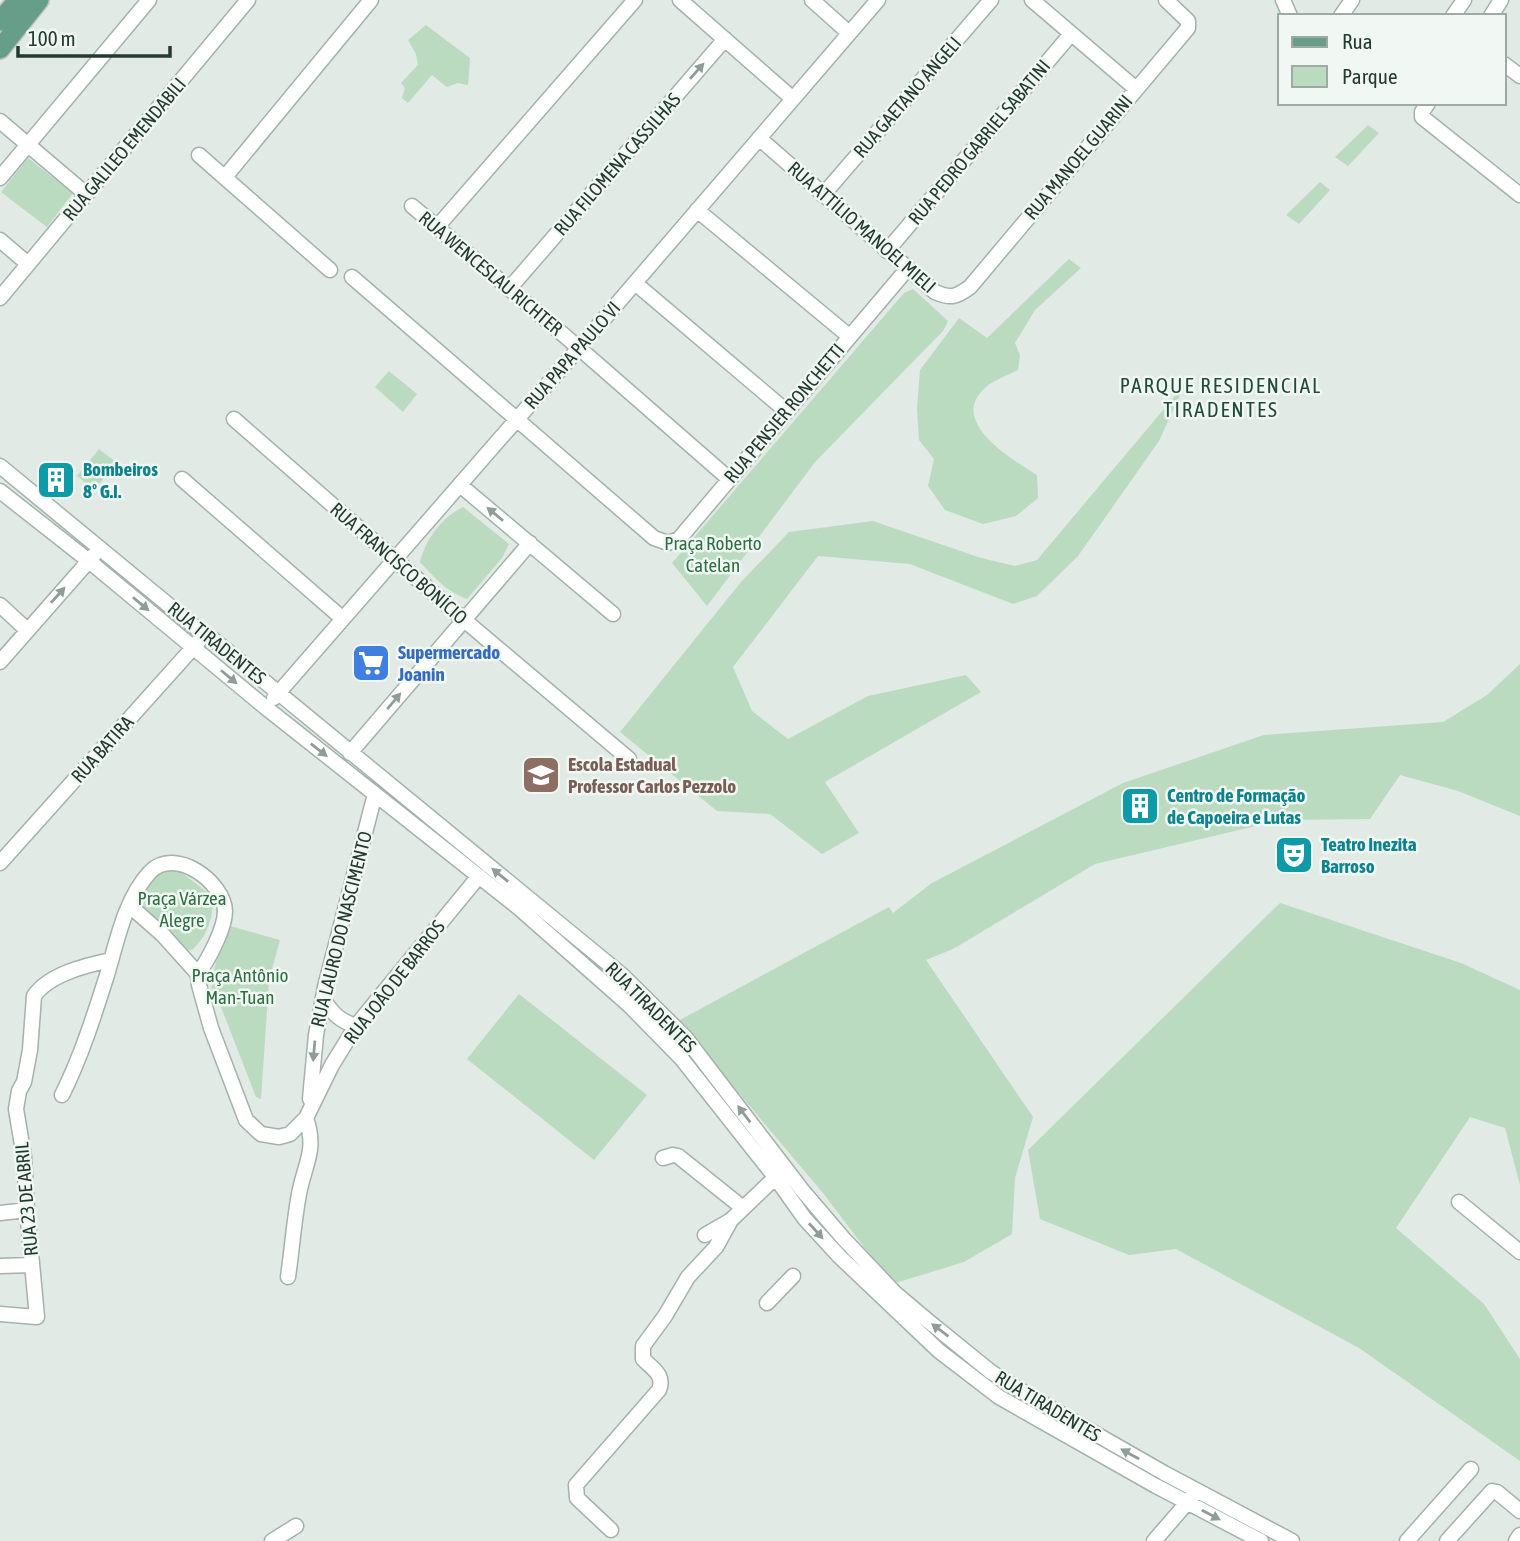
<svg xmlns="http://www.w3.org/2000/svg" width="1520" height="1541" viewBox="0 0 1520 1541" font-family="'Asap Condensed',sans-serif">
<rect width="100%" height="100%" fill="#e1eae5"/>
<path fill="#badbc0" d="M 426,25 L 470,58 L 468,85 L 458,83 L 447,87 L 432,75 L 408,103 L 402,98 L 405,88 L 401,83 L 418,65 L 416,54 L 408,40 Z
M 1368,125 L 1379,133 L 1348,166 L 1335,157 Z
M 28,158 L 73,193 L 47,227 L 1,192 Z
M 1320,182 L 1330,190 L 1299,224 L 1286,215 Z
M 1069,259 L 1081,268 L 1035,310 L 1015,343 L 1020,355 L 1018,370 C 1006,376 990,381 981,392 C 952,425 1015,461 1037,475 L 1038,498 L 1016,516 L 983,524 L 945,510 L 928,486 L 934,459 L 919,440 L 917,409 L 920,370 L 959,318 L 987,338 Z
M 913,289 L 948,321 L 943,331 L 815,462 L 707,606 L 672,563 L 904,293 Z
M 389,371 L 417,394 L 403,412 L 375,387 Z
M 1185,384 L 1159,441 L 1078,556 L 1037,596 L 1013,604 L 910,564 L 818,556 L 733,667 L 752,711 L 788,739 L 868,696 L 966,675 L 981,692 L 825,782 L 859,833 L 822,854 L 770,814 L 717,811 L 620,732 L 741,582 L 789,532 L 873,521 L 981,558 L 1015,566 L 1037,560 Z
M 99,449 L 117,463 L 94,490 L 77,476 Z
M 463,507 L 509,544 L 502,558 L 467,599 C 447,592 435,578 420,562 C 426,539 441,518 463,507 Z
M 1520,664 L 1520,816 L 1458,791 L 1400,775 L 1370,819 L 1282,820 L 1095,864 L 953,949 L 926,960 L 1033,1117 L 1015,1178 L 1012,1234 L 964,1262 L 892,1284 L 823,1193 L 678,1021 L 889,907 L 893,913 L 932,883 L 1123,783 L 1264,735 L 1443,722 L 1487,695 Z
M 164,869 L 177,869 L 212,896 C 215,915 207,937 192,950 L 182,949 L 136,903 L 153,873 Z
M 1280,903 L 1461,963 L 1520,990 L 1520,1185 L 1505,1128 L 1470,1117 L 1396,1228 L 1484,1304 L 1520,1359 L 1520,1461 L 1359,1348 L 1176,1249 L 1129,1255 L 1040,1219 L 1028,1150 Z
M 230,926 L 280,940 L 269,980 L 261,1099 L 256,1097 L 221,1007 L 211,1003 C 211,976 217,951 230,926 Z
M 519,994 L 647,1095 L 594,1160 L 467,1059 Z"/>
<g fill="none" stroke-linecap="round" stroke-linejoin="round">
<defs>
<path id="minor" d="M 680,0 L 793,99
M 812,0 L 849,33
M 1032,0 L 1135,88
M 1283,0 L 1290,16
M 1341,16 L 1352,0
M 1453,16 L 1464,0
M 1491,16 L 1501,0
M 1504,64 L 1520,76
M 1428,103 L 1422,112 L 1422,117 L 1520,195
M 0,121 L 86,194
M 759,138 L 935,292 C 951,299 956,297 970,287 L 1188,28 L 1188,21 L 1166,0
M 199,155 L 330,270
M 225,177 L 371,0
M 0,178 L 149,0
M 823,195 L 991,0
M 412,206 L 579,348 L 728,478
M 697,210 L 849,336
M 437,227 L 635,0
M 0,240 L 28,264
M 887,251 L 1071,34
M 352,277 L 654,538 L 668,543 L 679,539 L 908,268
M 635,283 L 785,410
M 509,289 L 725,39
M 0,298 L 248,0
M 234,419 L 463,619 L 629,759
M 0,466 L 205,635 L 214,640 L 622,975 L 685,1037 L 802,1190 L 843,1238 L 895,1293 L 927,1320 L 991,1372 L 1033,1398 L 1164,1473 L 1292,1541
M 182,479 L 343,619
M 460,485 L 613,614
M 0,491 L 89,561 L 265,707 L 519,908 L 629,1005 L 681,1058 L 775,1177 L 805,1219 L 839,1256 L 939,1351 L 999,1397 L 1156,1486 L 1261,1541
M 0,605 L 27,630
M 0,662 L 94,555
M 274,698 L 579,348 L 878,0
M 350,753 L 530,543
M 0,863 L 199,641
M 130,906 L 163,935 L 198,974 L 199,985 L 211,1028 L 246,1120 L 261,1134 L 279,1137 L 290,1134 L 306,1118 L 332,1065 L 356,1026 L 479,876
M 324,1000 C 333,1014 340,1021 356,1026
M 62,1095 C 81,1057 94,1016 107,975 C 117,941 125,899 150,872 C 175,846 224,882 225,911 C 225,929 208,960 198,974
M 310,1099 L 316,1035 L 325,987 L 375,794
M 663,1158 L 673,1155 L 678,1156 L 743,1208
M 1459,1202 L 1520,1252
M 0,1213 L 27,1210
M 705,1235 L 731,1220 L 782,1171
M 0,1266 L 32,1265
M 288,1277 C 292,1249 294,1221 299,1194 C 305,1162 317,1151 306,1118
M 767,1303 L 793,1276
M 0,1314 L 37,1317 L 27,1210 L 24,1157 L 16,1109 L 19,1091 L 24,1082 L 30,1050 L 34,996 C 49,974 87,965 111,960
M 611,1530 L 577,1498 L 576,1485 L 659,1390 C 665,1375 653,1369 643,1359 L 643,1346 L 665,1316 L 688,1277 L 716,1247 L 731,1220
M 272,1541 L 296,1526
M 1154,1541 L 1192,1497
M 1407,1541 L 1471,1469
M 1447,1541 L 1492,1491 L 1497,1492 L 1520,1511
M 1516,1541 L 1520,1535"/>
<path id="major" d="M 0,21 L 18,0
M 0,49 L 39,0"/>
</defs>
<use href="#minor" stroke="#a4b2ab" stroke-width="17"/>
<use href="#major" stroke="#bdc4c1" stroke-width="22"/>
<use href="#minor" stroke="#fff" stroke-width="14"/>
<use href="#major" stroke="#679e8a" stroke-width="19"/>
</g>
<defs><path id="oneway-solid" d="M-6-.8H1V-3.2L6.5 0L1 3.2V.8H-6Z" transform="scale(1.75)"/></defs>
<g fill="#909c98">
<use href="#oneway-solid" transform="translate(697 71) rotate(-49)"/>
<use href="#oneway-solid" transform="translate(495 514) rotate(-140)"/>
<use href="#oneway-solid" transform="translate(58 595) rotate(-48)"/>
<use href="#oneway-solid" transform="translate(141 604) rotate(40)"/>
<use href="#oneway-solid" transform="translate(229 677) rotate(40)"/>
<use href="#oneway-solid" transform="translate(394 701) rotate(-50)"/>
<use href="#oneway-solid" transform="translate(319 750) rotate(38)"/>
<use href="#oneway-solid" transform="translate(500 875) rotate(-141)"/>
<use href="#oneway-solid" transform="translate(314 1051) rotate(95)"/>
<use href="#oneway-solid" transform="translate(744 1114) rotate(-127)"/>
<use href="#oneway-solid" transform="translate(816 1231) rotate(48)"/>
<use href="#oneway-solid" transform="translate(940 1330) rotate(-143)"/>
<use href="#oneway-solid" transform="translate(1130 1454) rotate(-151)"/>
<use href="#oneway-solid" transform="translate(1211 1515) rotate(28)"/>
</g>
<defs>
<symbol id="building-square" viewBox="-11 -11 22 22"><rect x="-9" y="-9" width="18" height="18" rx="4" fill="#0f9aa8" stroke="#f1f7f3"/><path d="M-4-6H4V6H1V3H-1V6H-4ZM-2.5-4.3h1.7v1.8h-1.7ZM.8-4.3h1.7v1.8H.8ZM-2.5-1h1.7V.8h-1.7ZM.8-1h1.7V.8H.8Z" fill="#fff"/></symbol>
<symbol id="supermarket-square" viewBox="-11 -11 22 22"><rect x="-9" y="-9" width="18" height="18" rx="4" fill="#3f7fe0" stroke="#f1f7f3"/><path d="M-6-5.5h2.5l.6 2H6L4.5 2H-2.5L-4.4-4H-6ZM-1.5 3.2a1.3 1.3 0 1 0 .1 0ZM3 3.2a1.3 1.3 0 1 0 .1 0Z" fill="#fff"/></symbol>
<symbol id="school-square" viewBox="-11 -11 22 22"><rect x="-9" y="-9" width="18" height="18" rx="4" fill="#8d6e63" stroke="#f1f7f3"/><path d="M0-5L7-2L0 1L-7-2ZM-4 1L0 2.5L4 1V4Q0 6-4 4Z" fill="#fff"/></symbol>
<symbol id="theatre-square" viewBox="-11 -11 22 22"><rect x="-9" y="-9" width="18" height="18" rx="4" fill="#0f9aa8" stroke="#f1f7f3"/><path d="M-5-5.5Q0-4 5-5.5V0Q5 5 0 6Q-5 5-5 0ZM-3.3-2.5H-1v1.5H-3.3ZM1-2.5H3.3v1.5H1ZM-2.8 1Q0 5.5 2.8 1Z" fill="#fff"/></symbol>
</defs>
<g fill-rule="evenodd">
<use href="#building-square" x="34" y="458" width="44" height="44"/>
<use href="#supermarket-square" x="349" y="641" width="44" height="44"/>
<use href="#school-square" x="519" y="753" width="44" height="44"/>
<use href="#building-square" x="1118" y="784" width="44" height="44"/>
<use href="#theatre-square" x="1272" y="833" width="44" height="44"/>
</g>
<g text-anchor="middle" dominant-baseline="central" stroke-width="5" stroke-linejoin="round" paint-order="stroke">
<g font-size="19" fill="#223a31" stroke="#f1f7f3">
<text transform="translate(907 97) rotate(-49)">RUA GAETANO ANGELI</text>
<text transform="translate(979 142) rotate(-50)">RUA PEDRO GABRIEL SABATINI</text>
<text transform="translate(124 149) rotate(-50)">RUA GALILEO EMENDABILI</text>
<text transform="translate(1078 157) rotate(-50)">RUA MANOEL GUARINI</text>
<text transform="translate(617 164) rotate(-49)">RUA FILOMENA CASSILHAS</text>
<text transform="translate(862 227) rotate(41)">RUA ATTÍLIO MANOEL MIELI</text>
<text transform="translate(491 273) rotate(40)">RUA WENCESLAU RICHTER</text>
<text transform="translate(572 355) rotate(-49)">RUA PAPA PAULO VI</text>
<text transform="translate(784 413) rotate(-50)">RUA PENSIER RONCHETTI</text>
<text transform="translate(399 563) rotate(41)">RUA FRANCISCO BONÍCIO</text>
<text transform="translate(217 643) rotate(39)">RUA TIRADENTES</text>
<text transform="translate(102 749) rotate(-48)">RUA BATIRA</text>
<text transform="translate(341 929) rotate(-76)">RUA LAURO DO NASCIMENTO</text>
<text transform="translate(394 982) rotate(-52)">RUA JOÂO DE BARROS</text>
<text transform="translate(651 1007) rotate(45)">RUA TIRADENTES</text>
<text transform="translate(26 1199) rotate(-95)">RUA 23 DE ABRIL</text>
<text transform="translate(1048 1406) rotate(31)">RUA TIRADENTES</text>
</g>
<g font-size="19" font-weight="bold" fill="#0d838f" stroke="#f1f7f3" text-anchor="start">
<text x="83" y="469">Bombeiros<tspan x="83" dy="22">8º G.I.</tspan></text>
<text x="1167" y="795">Centro de Formação<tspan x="1167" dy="22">de Capoeira e Lutas</tspan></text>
<text x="1321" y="844">Teatro Inezita<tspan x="1321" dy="22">Barroso</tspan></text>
</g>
<g font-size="19" fill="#2e6f41" stroke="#f1f7f3">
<text x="713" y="543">Praça Roberto<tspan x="713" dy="22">Catelan</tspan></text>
<text x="182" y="898">Praça Várzea<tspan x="182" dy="22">Alegre</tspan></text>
<text x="240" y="975">Praça Antônio<tspan x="240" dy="22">Man-Tuan</tspan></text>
</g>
<g font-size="19" font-weight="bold" fill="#366cbe" stroke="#f1f7f3" text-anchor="start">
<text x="398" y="652">Supermercado<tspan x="398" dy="22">Joanin</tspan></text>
</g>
<g font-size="19" font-weight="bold" fill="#785e54" stroke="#f1f7f3" text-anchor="start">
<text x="568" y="764">Escola Estadual<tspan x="568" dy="22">Professor Carlos Pezzolo</tspan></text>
</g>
<g font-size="21" letter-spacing="2" fill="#1f4b3c" stroke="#f1f7f3">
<text x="1221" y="385">PARQUE RESIDENCIAL<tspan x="1221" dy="24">TIRADENTES</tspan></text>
</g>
</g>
<rect x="1278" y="14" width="228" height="91" fill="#f1f7f3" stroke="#9eaba5" stroke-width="2"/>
<rect x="1292" y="37" width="35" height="10" fill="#679e8a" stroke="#9eaba5" stroke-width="2"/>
<text x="1342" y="49" font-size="21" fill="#223a31">Rua</text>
<rect x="1292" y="66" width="35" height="21" fill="#badbc0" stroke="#9eaba5" stroke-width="2"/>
<text x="1342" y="84" font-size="21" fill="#223a31">Parque</text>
<path d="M18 46v10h152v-10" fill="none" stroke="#223a31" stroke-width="3.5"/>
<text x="28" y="46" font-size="21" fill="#223a31" stroke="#f1f7f3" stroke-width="5" paint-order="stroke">100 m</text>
</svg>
